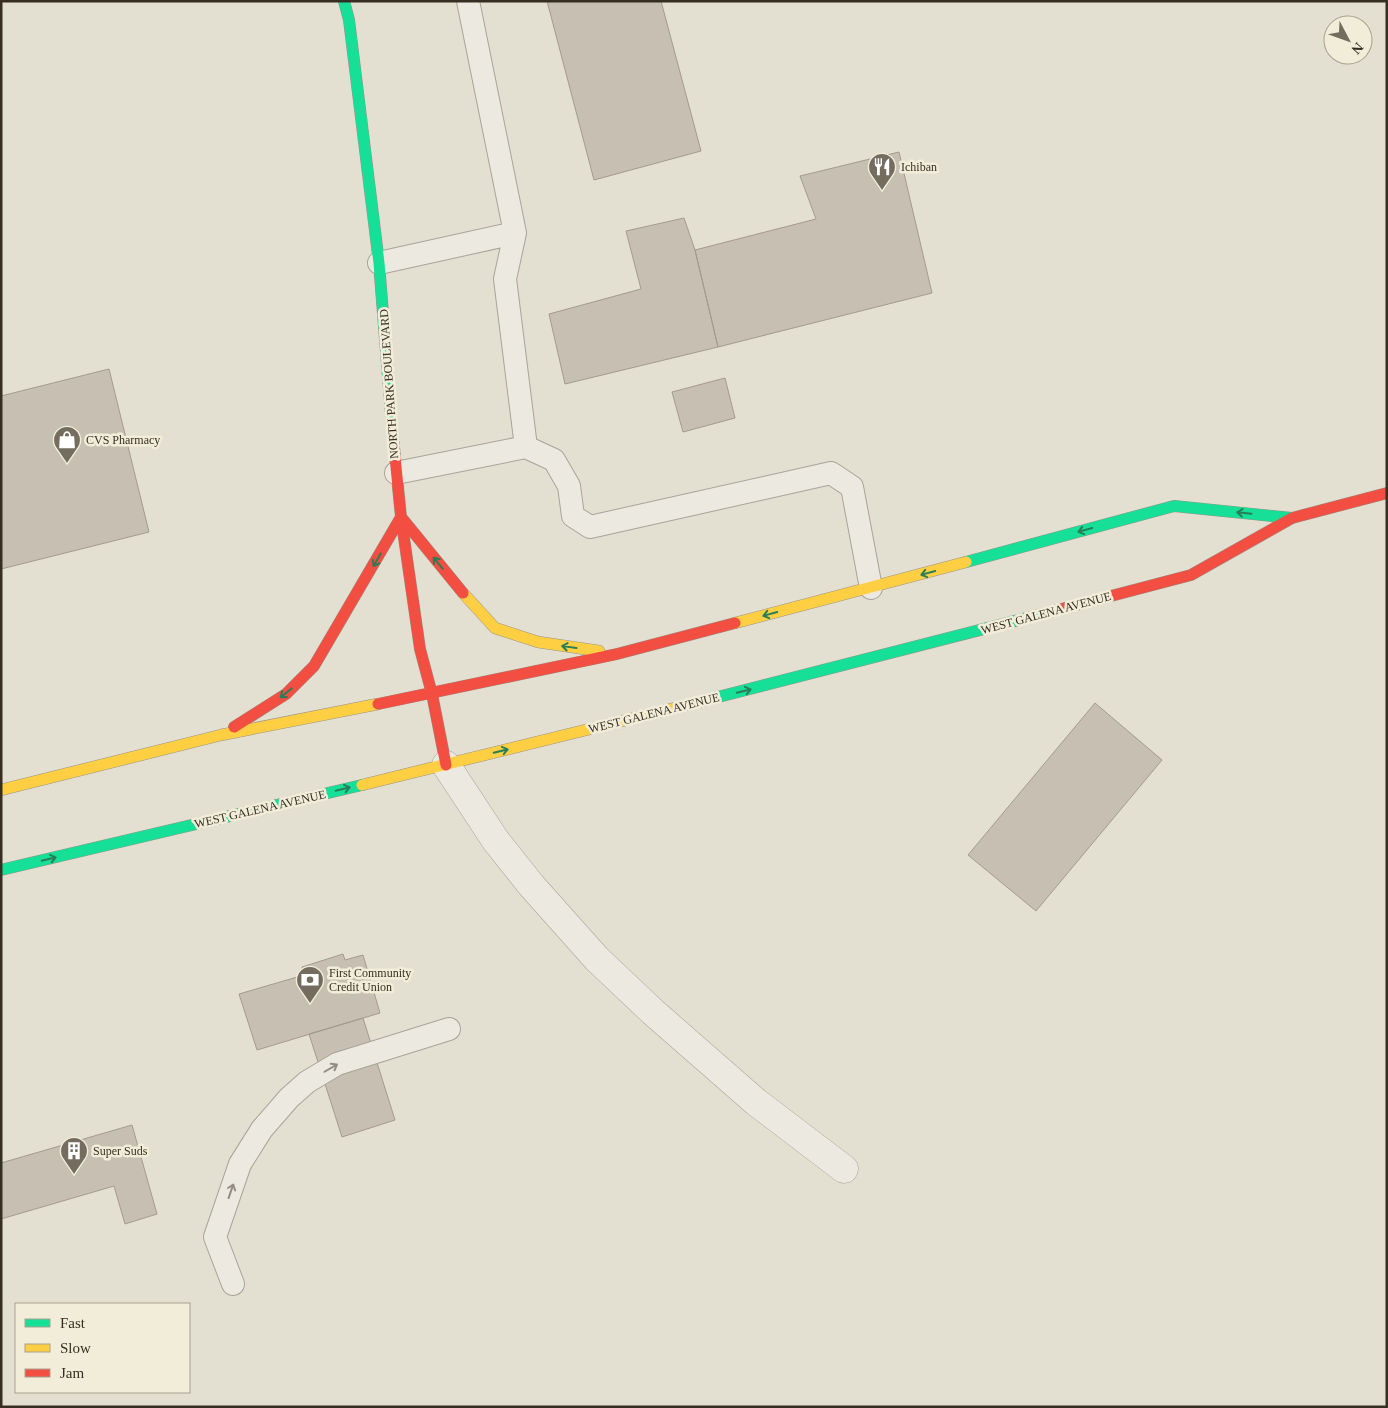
<svg xmlns="http://www.w3.org/2000/svg" width="1388" height="1408" viewBox="0 0 1388 1408" font-family="'Times New Roman',serif">
<rect width="100%" height="100%" fill="#e3dfd1"/>
<path fill="#c6bfb2" stroke="#a39b90" d="M 547,1 L 661,1 L 701,151 L 594,180 Z
M 899,152 L 932,293 L 718,347 L 695,250 L 816,219 L 800,176 Z
M 684,218 L 695,250 L 718,347 L 565,384 L 549,314 L 641,289 L 626,231 Z
M 109,369 L 149,532 L 1,569 L 1,396 Z
M 725,378 L 735,418 L 683,432 L 672,392 Z
M 1095,703 L 1162,760 L 1036,911 L 968,855 Z
M 343,954 L 345,960 L 363,955 L 380,1013 L 257,1050 L 239,994 L 304,975 L 302,967 Z
M 363,1018 L 395,1120 L 342,1137 L 309,1034 Z
M 132,1125 L 157,1214 L 125,1224 L 114,1186 L 1,1219 L 1,1163 Z"/>
<g fill="none" stroke-linecap="round" stroke-linejoin="round">
<defs>
<path id="lane" d="M 468,1 L 515,233
M 379,263 L 515,233 L 505,279 L 526,447
M 396,473 L 526,447 L 554,460 L 569,486 L 573,516 L 590,527 L 831,473 L 852,487 L 871,588
M 233,1284 L 215,1237 L 240,1164 L 262,1129 L 289,1098 L 307,1082 L 337,1064 L 449,1029"/>
<path id="street" d="M 446,765 L 496,841 L 531,885 L 597,959 L 653,1012 L 756,1102 L 844,1169"/>
<path id="fast" d="M 344,1 L 349,20 L 379,263 L 392,427
M 966,562 L 1174,506 L 1292,518
M 679,707 L 1050,612
M 1,870 L 362,785"/>
<path id="slow" d="M 463,593 L 495,628 L 538,642 L 599,651
M 735,623 L 966,562
M 362,785 L 679,707
M 1,790 L 221,735 L 378,704"/>
<path id="jam" d="M 392,427 L 401,517 L 420,649 L 432,694 L 446,765
M 1050,612 L 1191,575 L 1292,518 L 1387,493
M 378,704 L 617,654 L 735,623
M 234,727 L 286,694 L 314,666 L 401,517 L 463,593"/>
</defs>
<use href="#lane" stroke="#a9a499" stroke-width="24"/>
<use href="#street" stroke="#a9a499" stroke-width="29"/>
<use href="#fast" stroke="#98948a" stroke-width="12"/>
<use href="#slow" stroke="#98948a" stroke-width="12"/>
<use href="#jam" stroke="#98948a" stroke-width="12"/>
<use href="#lane" stroke="#ece9e1" stroke-width="22"/>
<use href="#street" stroke="#ece9e1" stroke-width="28"/>
<use href="#fast" stroke="#16e098" stroke-width="11"/>
<use href="#slow" stroke="#ffcf43" stroke-width="11"/>
<use href="#jam" stroke="#f24e42" stroke-width="11"/>
</g>
<defs><path id="oneway-shaft" d="M-6 0H5M1.5-3L5.5 0L1.5 3" fill="none" stroke-width="1.6" stroke-linecap="round" stroke-linejoin="round" transform="scale(1.25)"/></defs>
<g stroke="#287e57">
<use href="#oneway-shaft" transform="translate(1244 513) rotate(-174)"/>
<use href="#oneway-shaft" transform="translate(1085 530) rotate(165)"/>
<use href="#oneway-shaft" transform="translate(377 560) rotate(119)"/>
<use href="#oneway-shaft" transform="translate(438 563) rotate(-129)"/>
<use href="#oneway-shaft" transform="translate(928 573) rotate(165)"/>
<use href="#oneway-shaft" transform="translate(770 614) rotate(165)"/>
<use href="#oneway-shaft" transform="translate(569 647) rotate(-172)"/>
<use href="#oneway-shaft" transform="translate(744 691) rotate(-14)"/>
<use href="#oneway-shaft" transform="translate(286 693) rotate(141)"/>
<use href="#oneway-shaft" transform="translate(501 751) rotate(-14)"/>
<use href="#oneway-shaft" transform="translate(343 789) rotate(-13)"/>
<use href="#oneway-shaft" transform="translate(49 859) rotate(-13)"/>
</g>
<g stroke="#928c82">
<use href="#oneway-shaft" transform="translate(331 1068) rotate(-30)"/>
<use href="#oneway-shaft" transform="translate(231 1191) rotate(-71)"/>
</g>
<defs>
<symbol id="restaurant-pin" viewBox="-11 -11 22 30"><path d="M0 17L-7.5 6A9.5 9.5 0 1 1 7.5 6Z" fill="#736c5f" stroke="#f2edd9"/><path d="M-5-6h1v4h1v-4h1v4h1v-4h1v5L-1.5 .5V6h-2V.5L-5-1ZM5-6V6H3V1.5H1.5Q1.5-4 5-6Z" fill="#fff"/></symbol>
<symbol id="shop-pin" viewBox="-11 -11 22 30"><path d="M0 17L-7.5 6A9.5 9.5 0 1 1 7.5 6Z" fill="#736c5f" stroke="#f2edd9"/><path d="M-5-2.5h2.3a2.7 3.5 0 0 1 5.4 0H5L5.5 6h-11ZM-1.5-2.5h3a1.5 2.3 0 0 0-3 0Z" fill="#fff"/></symbol>
<symbol id="bank-pin" viewBox="-11 -11 22 30"><path d="M0 17L-7.5 6A9.5 9.5 0 1 1 7.5 6Z" fill="#736c5f" stroke="#f2edd9"/><path d="M-6-4H6V4H-6ZM0-2.3a2.3 2.3 0 1 0 0 4.6a2.3 2.3 0 1 0 0-4.6Z" fill="#fff"/></symbol>
<symbol id="building-pin" viewBox="-11 -11 22 30"><path d="M0 17L-7.5 6A9.5 9.5 0 1 1 7.5 6Z" fill="#736c5f" stroke="#f2edd9"/><path d="M-4-6H4V6H1V3H-1V6H-4ZM-2.5-4.3h1.7v1.8h-1.7ZM.8-4.3h1.7v1.8H.8ZM-2.5-1h1.7V.8h-1.7ZM.8-1h1.7V.8H.8Z" fill="#fff"/></symbol>
</defs>
<g fill-rule="evenodd">
<use href="#restaurant-pin" x="866" y="151" width="32" height="43"/>
<use href="#shop-pin" x="51" y="424" width="32" height="43"/>
<use href="#bank-pin" x="294" y="964" width="32" height="43"/>
<use href="#building-pin" x="58" y="1135" width="32" height="43"/>
</g>
<g text-anchor="middle" dominant-baseline="central" stroke-width="5" stroke-linejoin="round" paint-order="stroke">
<g font-size="12" fill="#372e22" stroke="#f2edd9" text-anchor="start">
<text x="901" y="167">Ichiban</text>
<text x="86" y="440">CVS Pharmacy</text>
<text x="329" y="973">First Community<tspan x="329" dy="14">Credit Union</tspan></text>
<text x="93" y="1151">Super Suds</text>
</g>
<g font-size="12" fill="#372e22" stroke="#f2edd9">
<text transform="translate(389 384) rotate(-94)">NORTH PARK BOULEVARD</text>
<text transform="translate(1046 613) rotate(-15)">WEST GALENA AVENUE</text>
<text transform="translate(654 713) rotate(-14)">WEST GALENA AVENUE</text>
<text transform="translate(260 809) rotate(-13)">WEST GALENA AVENUE</text>
</g>
</g>
<rect width="1388" height="1408" fill="none" stroke="#372e22" stroke-width="5"/>
<rect x="15" y="1303" width="175" height="90" fill="#f2edd9" stroke="#a7a190"/>
<rect x="25" y="1319" width="25" height="8" fill="#16e098" stroke="#a7a190"/>
<text x="60" y="1328" font-size="15" fill="#372e22">Fast</text>
<rect x="25" y="1344" width="25" height="8" fill="#ffcf43" stroke="#a7a190"/>
<text x="60" y="1353" font-size="15" fill="#372e22">Slow</text>
<rect x="25" y="1369" width="25" height="8" fill="#f24e42" stroke="#a7a190"/>
<text x="60" y="1378" font-size="15" fill="#372e22">Jam</text>
<g transform="translate(1348 40) rotate(131)"><circle r="24" fill="#f2edd9" stroke="#a7a190"/>
<path d="M0-4L9 19L0 12L-9 19Z" fill="#736c5f"/>
<text y="-8" font-size="14" font-weight="bold" text-anchor="middle" fill="#372e22">N</text>
</g>
</svg>
